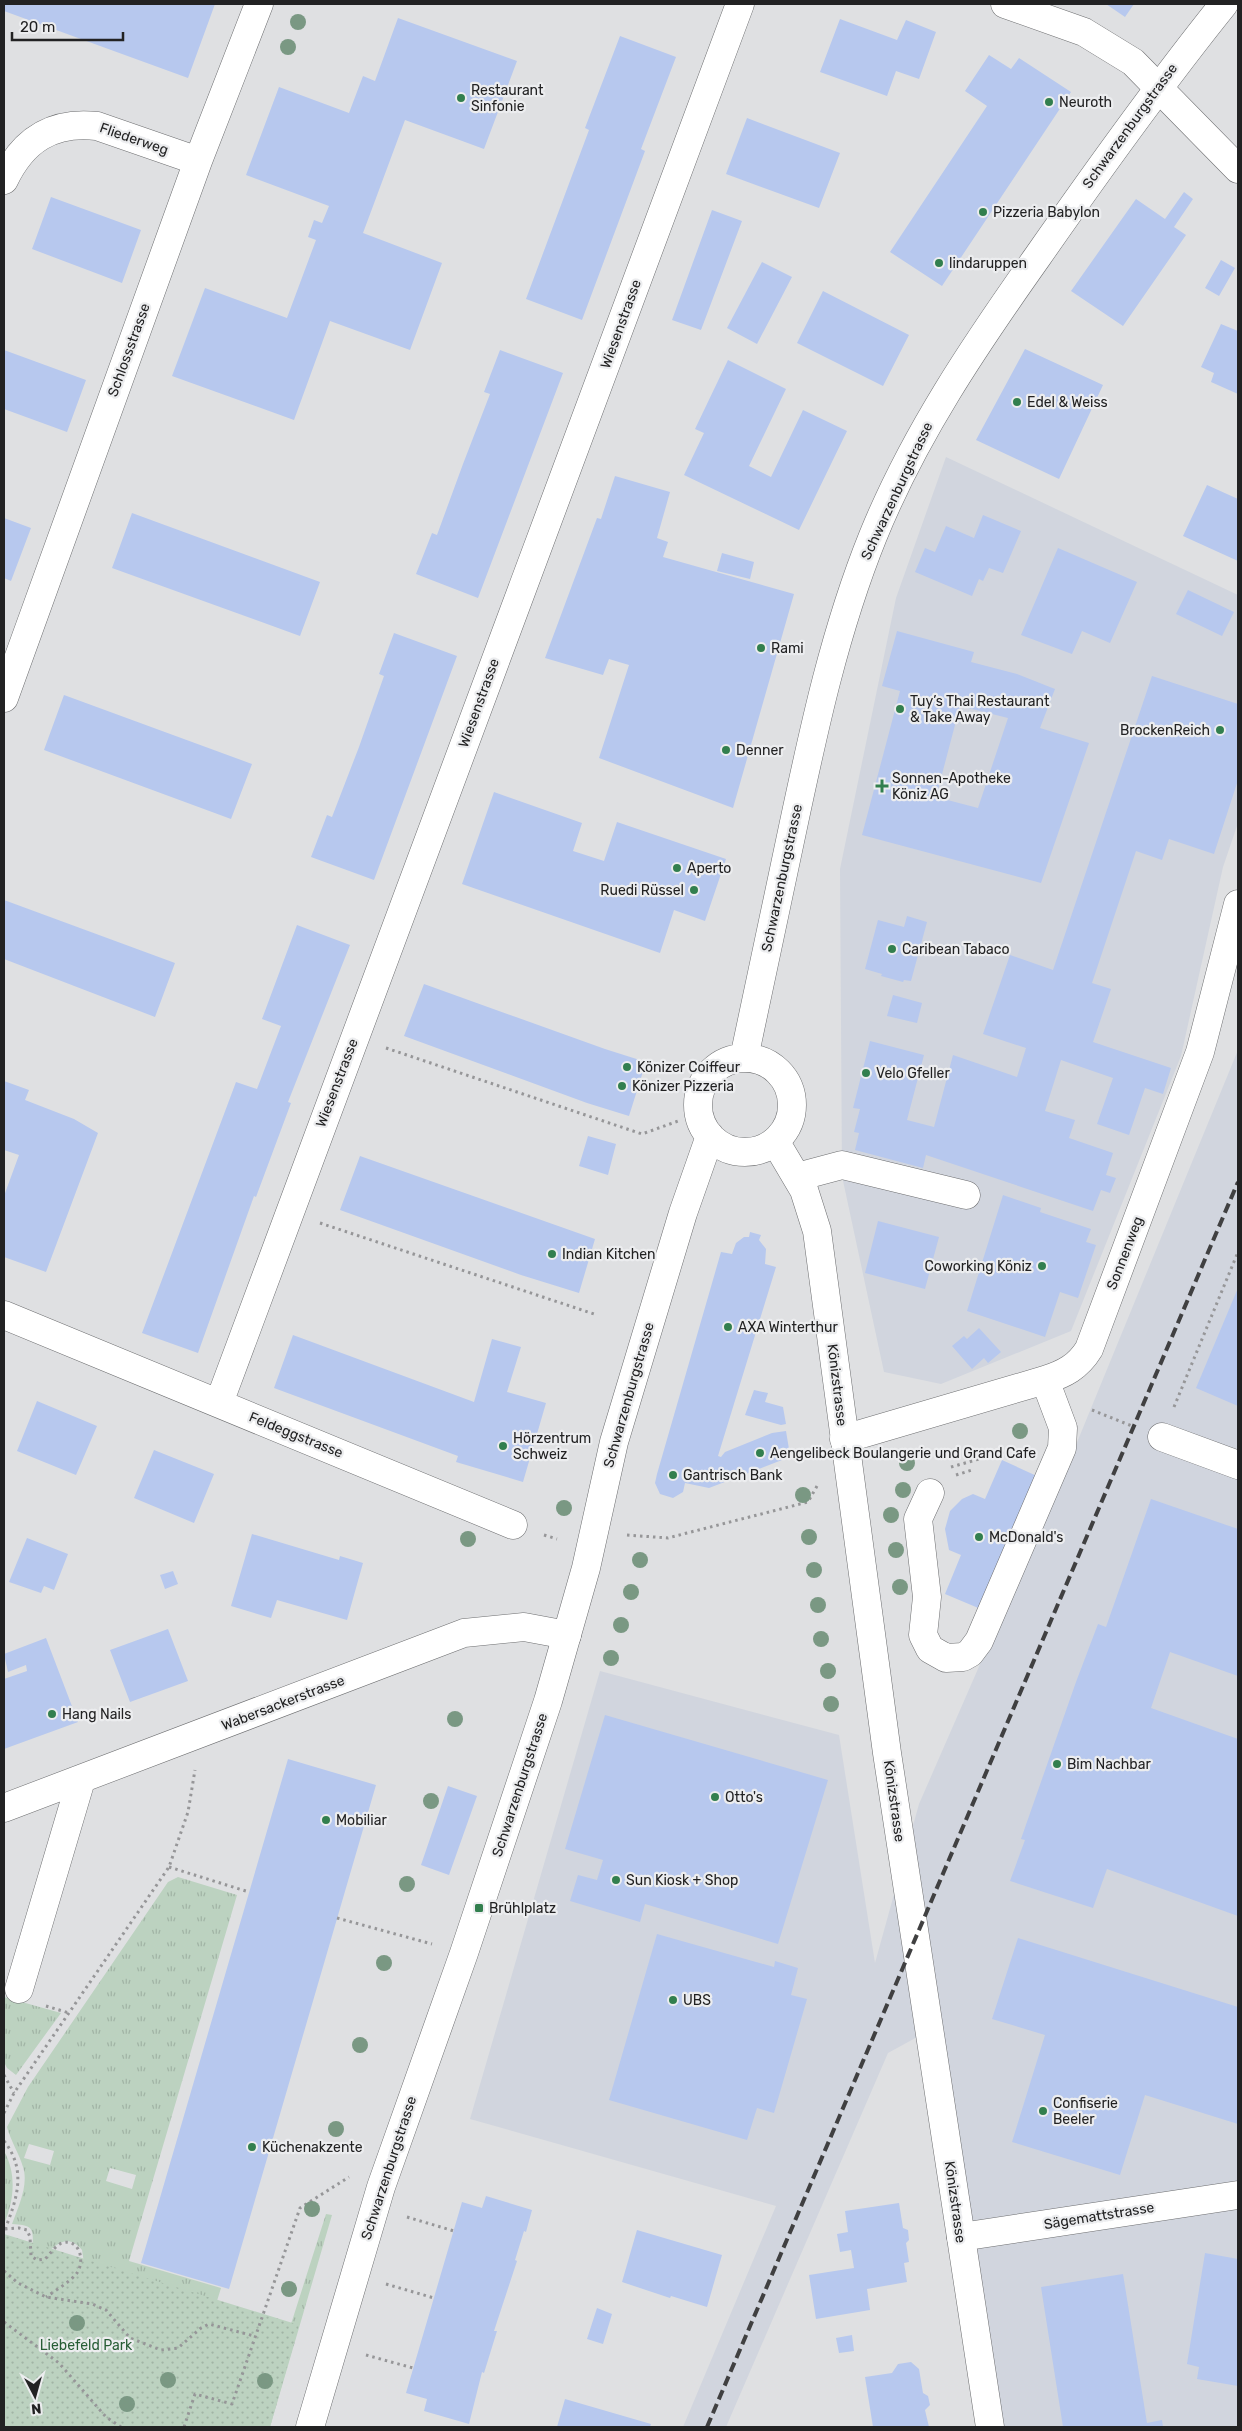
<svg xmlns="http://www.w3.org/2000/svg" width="1242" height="2431" viewBox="0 0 1242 2431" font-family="Rubik,sans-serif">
<defs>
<pattern id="grass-tufts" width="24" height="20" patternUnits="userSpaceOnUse" patternTransform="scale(1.25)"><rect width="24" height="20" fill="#bcd2c0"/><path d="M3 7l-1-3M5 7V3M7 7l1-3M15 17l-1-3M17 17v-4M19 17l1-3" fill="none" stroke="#a1b4a5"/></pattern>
<pattern id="park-dots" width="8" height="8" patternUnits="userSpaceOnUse" patternTransform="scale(1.25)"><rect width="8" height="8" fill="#bcd2c0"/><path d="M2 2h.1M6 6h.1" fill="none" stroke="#a1b4a5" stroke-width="1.8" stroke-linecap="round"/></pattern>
</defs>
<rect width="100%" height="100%" fill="#dfe0e2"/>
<path fill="#d1d5de" d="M 946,457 L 1238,595 L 1238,823 L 1223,867 L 1181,1056 L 1071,1331 L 941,1384 L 884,1372 L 842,1176 L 840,869 L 896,598 Z
M 1238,1050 L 1238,2427 L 990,2427 L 930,2030 L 888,2053 L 726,2427 L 683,2427 L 776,2206 L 470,2119 L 600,1671 L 839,1735 L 875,1963 L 919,1804 L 1078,1440 Z"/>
<path fill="url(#grass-tufts)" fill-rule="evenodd" d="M 178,1877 L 237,1895 L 129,2261 L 221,2288 L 212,2317 L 84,2263 L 82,2250 C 68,2233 56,2244 44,2256 L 32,2250 C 34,2229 34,2225 12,2224 C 18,2207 29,2185 23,2167 C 19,2153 11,2142 7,2127 L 28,2087 L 168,1882 ZM 29,2144 L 54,2151 L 50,2165 L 24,2158 ZM 110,2168 L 136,2175 L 132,2189 L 106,2181 Z
M 4,1997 L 61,2013 L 16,2075 L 7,2068 L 4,2062 Z
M 4,2151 C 17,2174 14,2201 4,2224 Z
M 326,2214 L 332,2215 L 270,2427 L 189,2427 L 274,2368 L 292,2321 Z"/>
<path fill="url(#park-dots)" d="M 4,2234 L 299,2325 L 270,2427 L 4,2427 Z"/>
<path fill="#b7c8ee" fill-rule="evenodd" d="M 4,4 L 215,4 L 188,78 L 4,11 Z
M 1106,4 L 1134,4 L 1125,17 Z
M 398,18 L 517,61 L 484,149 L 405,120 L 363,233 L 442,263 L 410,350 L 330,321 L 294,420 L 172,376 L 205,288 L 287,318 L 316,240 L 308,237 L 314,220 L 322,223 L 329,206 L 246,175 L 279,87 L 349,113 L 363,76 L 375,81 Z
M 840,19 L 897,40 L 906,20 L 936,32 L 919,79 L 896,71 L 887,96 L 820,72 Z
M 620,36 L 676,57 L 641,149 L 645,151 L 582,320 L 526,299 L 589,130 L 585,128 Z
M 989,55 L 1011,69 L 1019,58 L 1071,92 L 942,286 L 890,252 L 987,106 L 965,91 Z
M 747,118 L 840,153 L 819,208 L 726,174 Z
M 1184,192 L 1193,199 L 1174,227 L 1186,235 L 1123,326 L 1071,291 L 1136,199 L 1165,219 Z
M 51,197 L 141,230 L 122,283 L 32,249 Z
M 712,210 L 742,221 L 701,330 L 672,320 Z
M 1221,260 L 1235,268 L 1219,296 L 1205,288 Z
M 762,262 L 792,277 L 757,344 L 727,328 Z
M 823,291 L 909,335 L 883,386 L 797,343 Z
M 1221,324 L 1238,331 L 1238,394 L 1211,382 L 1214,373 L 1201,367 Z
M 1025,349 L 1103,385 L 1059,479 L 976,440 Z
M 4,350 L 86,380 L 67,432 L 4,409 Z
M 500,350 L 563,373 L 478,598 L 416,574 L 432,533 L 437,535 L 463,464 L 490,394 L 484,392 Z
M 728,360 L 786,389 L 749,466 L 771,477 L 803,410 L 847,431 L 799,530 L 684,475 L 704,433 L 695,429 Z
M 615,476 L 670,492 L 657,538 L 668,542 L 663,557 L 794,594 L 733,808 L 599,758 L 629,665 L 609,659 L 603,675 L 545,658 L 597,518 L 601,519 Z
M 1207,485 L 1238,499 L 1238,561 L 1183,536 Z
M 132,513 L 320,582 L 300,636 L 112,568 Z
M 983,515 L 1021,531 L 1003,573 L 989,568 L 983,581 L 979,579 L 972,596 L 915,572 L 925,548 L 935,552 L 946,526 L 974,538 Z
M 4,518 L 31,528 L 11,581 L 4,578 Z
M 1058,548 L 1137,582 L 1110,643 L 1082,631 L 1072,654 L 1021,635 Z
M 722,553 L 754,562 L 750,579 L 717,571 Z
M 1188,590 L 1234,612 L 1222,636 L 1176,614 Z
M 897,631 L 974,652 L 971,662 L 1017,674 L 1055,689 L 1040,728 L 1089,743 L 1041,883 L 862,835 L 900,691 L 882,686 ZM 960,706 L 1008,718 L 978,808 L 936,797 Z
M 394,633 L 457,656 L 374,880 L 311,857 L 327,815 L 332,817 L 359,747 L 384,676 L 379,674 Z
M 1152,676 L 1238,704 L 1238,780 L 1214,854 L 1169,839 L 1162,860 L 1136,851 L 1092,983 L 1111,989 L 1093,1042 L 1171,1068 L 1163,1094 L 1145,1088 L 1129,1135 L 1097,1124 L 1113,1078 L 1061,1060 L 1045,1111 L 1075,1120 L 1069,1138 L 1113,1153 L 1106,1175 L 1116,1178 L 1110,1193 L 1101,1190 L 1093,1211 L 926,1155 L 923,1168 L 855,1150 L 859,1133 L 854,1132 L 860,1109 L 853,1108 L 870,1041 L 924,1055 L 907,1120 L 934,1127 L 953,1055 L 1017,1077 L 1026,1048 L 983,1034 L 1010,955 L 1053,970 Z
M 64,695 L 252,764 L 231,819 L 44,750 Z
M 494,792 L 582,823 L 573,851 L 604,861 L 617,822 L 726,859 L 705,921 L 674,910 L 660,953 L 462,884 Z
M 4,900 L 175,963 L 155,1017 L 4,959 Z
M 907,916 L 927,922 L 911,981 L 904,980 L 903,982 L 881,976 L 882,974 L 865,969 L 878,920 L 904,927 Z
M 297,925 L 350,945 L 288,1102 L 291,1103 L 256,1197 L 254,1196 L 198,1353 L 142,1333 L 236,1082 L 257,1089 L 281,1026 L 262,1019 Z
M 424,984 L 605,1049 L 646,1062 L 629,1116 L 587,1103 L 404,1036 Z
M 893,995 L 922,1003 L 917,1023 L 887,1016 Z
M 4,1081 L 29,1090 L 25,1100 L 74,1119 L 98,1133 L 46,1272 L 4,1257 L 4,1196 L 19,1155 L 4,1150 Z
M 588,1136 L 616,1144 L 608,1175 L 579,1166 Z
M 360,1156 L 595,1239 L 579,1293 L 521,1275 L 340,1210 Z
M 1003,1195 L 1041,1208 L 1040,1212 L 1091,1229 L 1086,1242 L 1096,1245 L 1078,1298 L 1060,1292 L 1045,1337 L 967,1311 Z
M 878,1221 L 939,1237 L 925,1289 L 865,1273 Z
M 750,1232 L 761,1235 L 759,1240 L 766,1249 L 765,1264 L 776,1267 L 718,1456 L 721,1457 L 725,1452 L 772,1433 L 786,1431 L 789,1449 L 782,1460 L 709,1488 L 685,1483 L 683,1492 L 673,1498 L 660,1494 L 655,1483 L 657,1474 L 721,1252 L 732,1254 L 736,1243 L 744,1237 L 749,1237 Z
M 1238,1288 L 1238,1406 L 1196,1388 Z
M 979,1328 L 1001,1352 L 988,1363 L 984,1358 L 972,1369 L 952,1346 L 964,1336 L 967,1339 Z
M 293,1335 L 474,1402 L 492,1339 L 521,1347 L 507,1392 L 546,1403 L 523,1482 L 456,1462 L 458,1456 L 274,1388 Z
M 754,1390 L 768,1393 L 765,1402 L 783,1407 L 786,1424 L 781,1425 L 745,1415 Z
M 37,1401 L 97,1426 L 76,1475 L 17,1451 Z
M 154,1450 L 214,1474 L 194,1523 L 134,1498 Z
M 1002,1460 L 1039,1477 L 983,1610 L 945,1594 L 961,1555 L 949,1550 L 945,1529 L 950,1511 L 962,1499 L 973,1494 L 985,1499 Z
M 1151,1499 L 1238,1529 L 1238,1676 L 1170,1652 L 1151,1708 L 1238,1739 L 1238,1916 L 1107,1869 L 1093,1908 L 1010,1881 L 1025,1840 L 1021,1839 L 1076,1682 L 1098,1624 L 1106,1627 Z
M 252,1534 L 339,1560 L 340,1556 L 363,1563 L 347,1620 L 277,1600 L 271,1618 L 231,1606 Z
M 27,1538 L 68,1554 L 54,1590 L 44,1586 L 41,1593 L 9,1582 Z
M 173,1571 L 178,1584 L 165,1589 L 160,1575 Z
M 168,1629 L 188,1681 L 130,1702 L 110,1650 Z
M 46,1638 L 78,1722 L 4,1749 L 4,1679 L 27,1671 L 26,1665 L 8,1672 L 4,1654 Z
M 605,1715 L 828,1780 L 778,1944 L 645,1904 L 640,1922 L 570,1901 L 578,1875 L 597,1880 L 603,1860 L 565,1849 Z
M 288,1759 L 376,1785 L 229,2289 L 141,2263 Z
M 448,1786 L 477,1796 L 449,1875 L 421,1865 Z
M 657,1934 L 774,1967 L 775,1961 L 798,1968 L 791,1995 L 807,1999 L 774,2113 L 757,2108 L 747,2140 L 609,2100 Z
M 1018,1938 L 1238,2007 L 1238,2124 L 1145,2095 L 1120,2175 L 1012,2142 L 1045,2035 L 992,2019 Z
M 486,2196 L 532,2210 L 526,2232 L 524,2231 L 515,2260 L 517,2261 L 494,2331 L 497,2331 L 484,2373 L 482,2372 L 469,2424 L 424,2411 L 427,2399 L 406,2393 L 462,2202 L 482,2208 Z
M 899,2203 L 903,2228 L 908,2230 L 909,2240 L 906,2243 L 909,2262 L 904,2263 L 907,2282 L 867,2289 L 870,2310 L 816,2319 L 809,2275 L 854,2268 L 851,2250 L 840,2252 L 837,2234 L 848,2232 L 845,2211 Z
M 637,2230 L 722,2255 L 707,2307 L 671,2296 L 670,2298 L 622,2282 Z
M 1205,2253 L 1238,2259 L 1238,2386 L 1197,2379 L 1199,2367 L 1187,2364 Z
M 1123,2274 L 1147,2423 L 1162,2420 L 1163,2427 L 1063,2427 L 1041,2287 Z
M 597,2308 L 612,2314 L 603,2344 L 587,2339 Z
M 852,2335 L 854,2351 L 839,2353 L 836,2338 Z
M 911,2362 L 919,2369 L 923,2393 L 928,2396 L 930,2405 L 925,2410 L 929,2427 L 873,2427 L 865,2377 L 892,2373 L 898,2364 Z
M 565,2399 L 651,2424 L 650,2427 L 557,2427 Z"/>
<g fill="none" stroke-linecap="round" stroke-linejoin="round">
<defs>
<path id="minor" d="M 1005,4 L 1084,32 L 1133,62 L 1238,169
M 4,180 C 23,140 52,121 97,126 L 198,161
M 4,698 L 198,161 L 259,4
M 797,1177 L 842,1165 L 966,1195
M 4,1315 L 513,1525
M 219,1403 L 740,4
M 1162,1437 L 1238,1465
M 844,1439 L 1045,1380 C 1064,1374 1078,1367 1089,1349 L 1200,1052 L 1238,904
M 930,1493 L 918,1519 L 927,1597 L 923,1635 L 930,1649 L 946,1658 L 963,1657 L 970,1653 L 979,1641 L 1062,1448 L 1063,1428 L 1045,1380
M 4,1808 L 464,1633 L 524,1627 L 567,1635
M 19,1989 L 81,1780
M 961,2237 L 1238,2195"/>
<path id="major" d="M 744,1058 C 760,981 777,904 793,827 C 814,728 835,630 873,536 C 914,435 975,345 1038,256 C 1098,170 1158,86 1224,4
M698 1105a47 47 0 1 1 94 0a47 47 0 1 1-94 0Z
M 775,1141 L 804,1190 L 817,1231 L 887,1753 L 990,2427
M 310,2427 L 381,2187 L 464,1953 L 548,1701 L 586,1568 L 614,1442 L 683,1213 L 710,1136"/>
</defs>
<use href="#minor" stroke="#6d6e70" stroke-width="29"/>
<use href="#major" stroke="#6d6e70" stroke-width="29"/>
<path stroke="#969698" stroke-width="3" stroke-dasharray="2.5 4" stroke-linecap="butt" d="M 386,1048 L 642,1134 L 681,1120
M 320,1223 L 594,1314
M 1174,1407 L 1238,1252
M 1092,1410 L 1132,1426
M 951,1467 L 1011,1450 L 1024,1456
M 956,1475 L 972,1470
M 544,1535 L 557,1539
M 627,1535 L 668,1538 L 687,1533 L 808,1502 L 817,1486
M 169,1867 L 249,1892
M 337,1918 L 432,1944
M 46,2006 L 69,2013
M 4,2075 L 14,2093
M 4,2113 L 14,2093 L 169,1867 L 188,1812 L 195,1770
M 4,2141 C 28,2171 16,2201 4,2232
M 407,2217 L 454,2231
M 5,2229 L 19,2228 L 27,2230 L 30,2237 L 31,2256 L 37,2260 L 45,2259 C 50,2254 56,2245 62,2243 C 80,2238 85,2261 77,2273 C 70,2282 56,2290 46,2297
M 4,2271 L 18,2283 L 46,2297 L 92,2304 L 106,2310 L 130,2338 L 161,2350 L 178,2348 L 201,2328 L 209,2324 L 254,2336
M 386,2284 L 434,2298
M 4,2322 L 59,2363 L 106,2417 L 121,2427
M 366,2355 L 413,2368
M 184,2427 L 195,2394 L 232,2404 L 300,2208 L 349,2177"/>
<use href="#minor" stroke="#fff" stroke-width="28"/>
<use href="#major" stroke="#fff" stroke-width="28"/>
<path stroke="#404041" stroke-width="4" stroke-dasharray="10 5" stroke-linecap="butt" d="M 707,2427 L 1238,1182"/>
</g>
<g fill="#7a9883">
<circle cx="298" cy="22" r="8"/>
<circle cx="288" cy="47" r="8"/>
<circle cx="1020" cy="1431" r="8"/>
<circle cx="907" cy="1463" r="8"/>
<circle cx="903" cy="1490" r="8"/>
<circle cx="803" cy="1495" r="8"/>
<circle cx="564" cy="1508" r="8"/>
<circle cx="891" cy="1515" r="8"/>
<circle cx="809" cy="1537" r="8"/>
<circle cx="468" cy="1539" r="8"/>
<circle cx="896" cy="1550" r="8"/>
<circle cx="640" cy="1560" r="8"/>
<circle cx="814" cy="1570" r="8"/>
<circle cx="900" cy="1587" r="8"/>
<circle cx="631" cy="1592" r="8"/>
<circle cx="818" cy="1605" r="8"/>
<circle cx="621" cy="1625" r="8"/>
<circle cx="821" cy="1639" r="8"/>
<circle cx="611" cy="1658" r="8"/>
<circle cx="828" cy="1671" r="8"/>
<circle cx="831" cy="1704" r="8"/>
<circle cx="455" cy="1719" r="8"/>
<circle cx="431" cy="1801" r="8"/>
<circle cx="407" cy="1884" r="8"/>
<circle cx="384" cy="1963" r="8"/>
<circle cx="360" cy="2045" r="8"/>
<circle cx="336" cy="2129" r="8"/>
<circle cx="312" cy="2209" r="8"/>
<circle cx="289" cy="2289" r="8"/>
<circle cx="77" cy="2323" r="8"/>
<circle cx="168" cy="2380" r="8"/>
<circle cx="265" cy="2381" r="8"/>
<circle cx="127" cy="2404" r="8"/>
</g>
<g fill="#327f4e" stroke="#ecedef" stroke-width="2">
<circle cx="461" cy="98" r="5"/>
<circle cx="1049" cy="102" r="5"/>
<circle cx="983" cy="212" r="5"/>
<circle cx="939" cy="263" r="5"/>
<circle cx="1017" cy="402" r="5"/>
<circle cx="761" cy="648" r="5"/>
<circle cx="900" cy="709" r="5"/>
<circle cx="1220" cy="730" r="5"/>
<circle cx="726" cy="750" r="5"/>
<path d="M879.5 778.5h5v5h5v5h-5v5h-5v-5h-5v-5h5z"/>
<circle cx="677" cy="868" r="5"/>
<circle cx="694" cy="890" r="5"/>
<circle cx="892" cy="949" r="5"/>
<circle cx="627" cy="1067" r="5"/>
<circle cx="866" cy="1073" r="5"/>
<circle cx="622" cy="1086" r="5"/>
<circle cx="552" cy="1254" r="5"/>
<circle cx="1042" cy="1266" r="5"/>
<circle cx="728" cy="1327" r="5"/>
<circle cx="503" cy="1446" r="5"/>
<circle cx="760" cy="1453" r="5"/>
<circle cx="673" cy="1475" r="5"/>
<circle cx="979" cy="1537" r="5"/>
<circle cx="52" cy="1714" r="5"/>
<circle cx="1057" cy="1764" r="5"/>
<circle cx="715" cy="1797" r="5"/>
<circle cx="326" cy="1820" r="5"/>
<circle cx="616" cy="1880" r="5"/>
<rect x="474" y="1903" width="10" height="10" rx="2.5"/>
<circle cx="673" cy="2000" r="5"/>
<circle cx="1043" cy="2111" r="5"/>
<circle cx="252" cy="2147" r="5"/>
</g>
<g text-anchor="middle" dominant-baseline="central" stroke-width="4.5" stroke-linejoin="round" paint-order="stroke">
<g font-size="14" fill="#222223" stroke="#ecedef" text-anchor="start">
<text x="471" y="90">Restaurant<tspan x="471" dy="16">Sinfonie</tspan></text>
<text x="1059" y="102">Neuroth</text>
<text x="993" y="212">Pizzeria Babylon</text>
<text x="949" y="263">lindaruppen</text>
<text x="1027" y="402">Edel &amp; Weiss</text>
<text x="771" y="648">Rami</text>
<text x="910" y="701">Tuy’s Thai Restaurant<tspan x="910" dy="16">&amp; Take Away</tspan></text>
<text x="1210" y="730" text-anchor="end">BrockenReich</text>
<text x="736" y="750">Denner</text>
<text x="892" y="778">Sonnen-Apotheke<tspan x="892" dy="16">Köniz AG</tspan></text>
<text x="687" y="868">Aperto</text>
<text x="684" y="890" text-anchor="end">Ruedi Rüssel</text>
<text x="902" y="949">Caribean Tabaco</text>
<text x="637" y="1067">Könizer Coiffeur</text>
<text x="876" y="1073">Velo Gfeller</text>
<text x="632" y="1086">Könizer Pizzeria</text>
<text x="562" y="1254">Indian Kitchen</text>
<text x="1032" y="1266" text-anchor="end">Coworking Köniz</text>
<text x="738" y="1327">AXA Winterthur</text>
<text x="513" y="1438">Hörzentrum<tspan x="513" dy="16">Schweiz</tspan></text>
<text x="770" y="1453">Aengelibeck Boulangerie und Grand Cafe</text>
<text x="683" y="1475">Gantrisch Bank</text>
<text x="989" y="1537">McDonald's</text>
<text x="62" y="1714">Hang Nails</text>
<text x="1067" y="1764">Bim Nachbar</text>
<text x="725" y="1797">Otto's</text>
<text x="336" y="1820">Mobiliar</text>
<text x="626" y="1880">Sun Kiosk + Shop</text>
<text x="489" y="1908">Brühlplatz</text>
<text x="683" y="2000">UBS</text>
<text x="1053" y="2103">Confiserie<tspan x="1053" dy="16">Beeler</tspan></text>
<text x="262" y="2147">Küchenakzente</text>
</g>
<g font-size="14" fill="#222223" stroke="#ecedef">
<text transform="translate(1130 126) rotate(-54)">Schwarzenburgstrasse</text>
<text transform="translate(134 139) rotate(19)">Fliederweg</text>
<text transform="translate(621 324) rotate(-70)">Wiesenstrasse</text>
<text transform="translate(129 350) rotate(-70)">Schlossstrasse</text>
<text transform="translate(897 491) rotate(-65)">Schwarzenburgstrasse</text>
<text transform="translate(479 703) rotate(-70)">Wiesenstrasse</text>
<text transform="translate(782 878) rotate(-78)">Schwarzenburgstrasse</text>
<text transform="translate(337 1083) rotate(-69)">Wiesenstrasse</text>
<text transform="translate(1125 1253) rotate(-69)">Sonnenweg</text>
<text transform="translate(837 1385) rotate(83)">Könizstrasse</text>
<text transform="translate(629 1395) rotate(-74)">Schwarzenburgstrasse</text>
<text transform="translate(296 1435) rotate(22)">Feldeggstrasse</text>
<text transform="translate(283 1703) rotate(-21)">Wabersackerstrasse</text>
<text transform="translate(520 1785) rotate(-72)">Schwarzenburgstrasse</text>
<text transform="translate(894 1801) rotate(82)">Könizstrasse</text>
<text transform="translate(389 2168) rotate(-72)">Schwarzenburgstrasse</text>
<text transform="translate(955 2202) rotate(82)">Könizstrasse</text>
<text transform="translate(1099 2216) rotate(-9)">Sägemattstrasse</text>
</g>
<g font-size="14" fill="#275d35" stroke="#ecedef">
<text x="86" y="2345">Liebefeld Park</text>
</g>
</g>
<rect width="1242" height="2431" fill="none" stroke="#222223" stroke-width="10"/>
<g transform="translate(35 2396) rotate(174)" stroke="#ecedef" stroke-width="4" paint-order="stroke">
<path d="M0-4L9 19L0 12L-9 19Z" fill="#222223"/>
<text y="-8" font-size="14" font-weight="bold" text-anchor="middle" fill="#222223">N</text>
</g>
<path d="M12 32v8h111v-8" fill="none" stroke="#222223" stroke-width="2.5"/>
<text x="20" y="32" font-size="15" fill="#222223" stroke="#ecedef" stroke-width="4" paint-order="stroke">20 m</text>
</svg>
